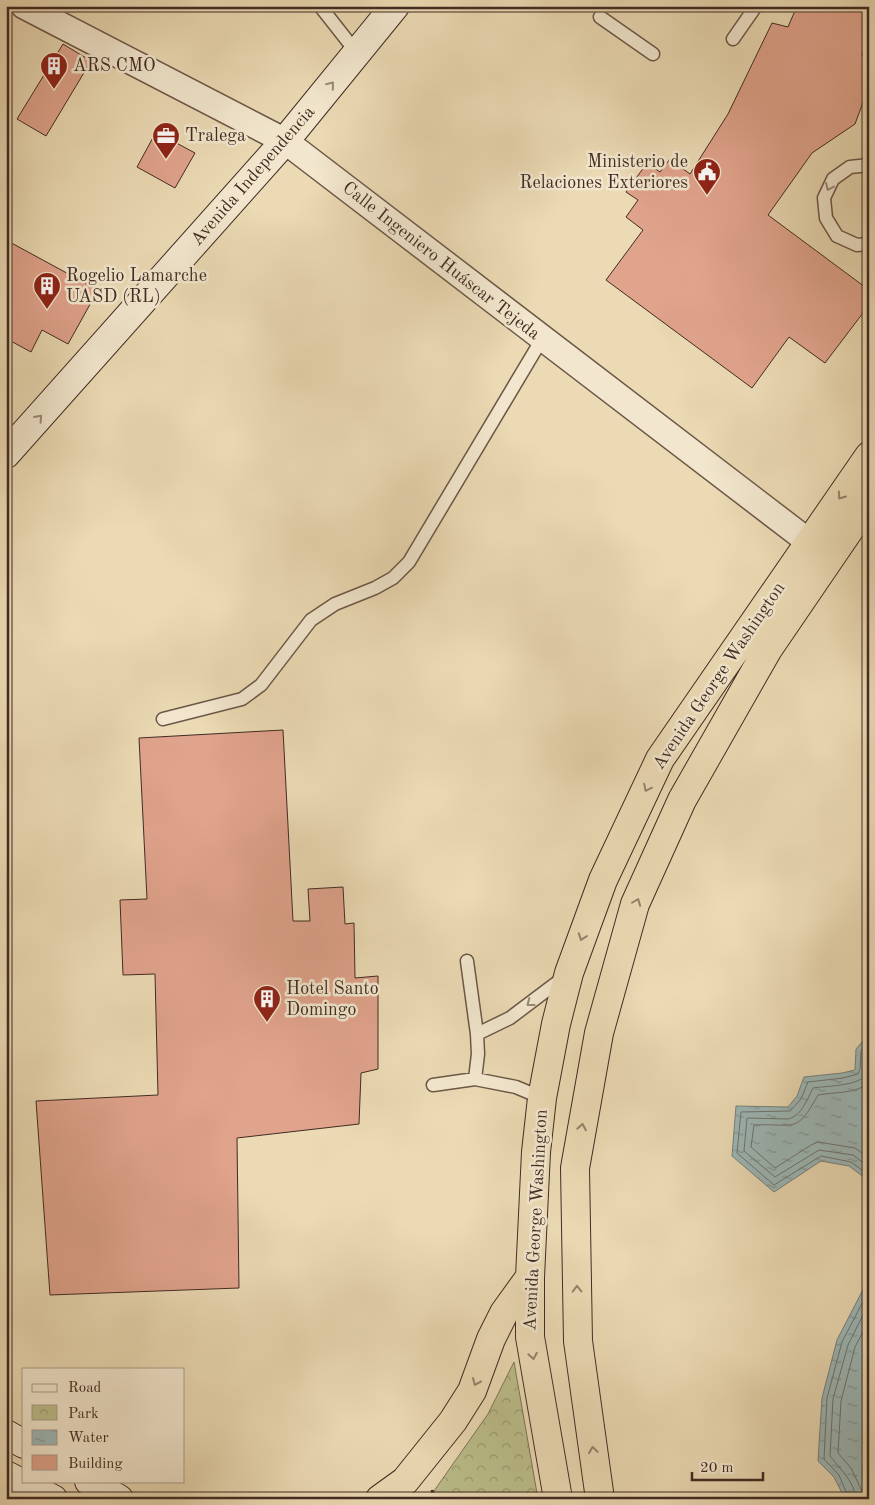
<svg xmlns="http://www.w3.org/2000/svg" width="875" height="1505" viewBox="0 0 875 1505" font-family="'Old Standard TT',serif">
<defs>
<pattern id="park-crowns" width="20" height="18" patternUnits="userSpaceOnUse" patternTransform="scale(1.25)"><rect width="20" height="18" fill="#bbbe8b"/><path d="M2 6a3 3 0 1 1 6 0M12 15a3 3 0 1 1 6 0" fill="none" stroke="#9a9b71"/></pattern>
<pattern id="water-ripples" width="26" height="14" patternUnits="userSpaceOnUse" patternTransform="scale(1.25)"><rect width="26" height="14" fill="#9cb8b8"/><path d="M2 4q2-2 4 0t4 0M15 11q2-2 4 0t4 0" fill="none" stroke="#819695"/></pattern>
</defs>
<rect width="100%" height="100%" fill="#ebdab4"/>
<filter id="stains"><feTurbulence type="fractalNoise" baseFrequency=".004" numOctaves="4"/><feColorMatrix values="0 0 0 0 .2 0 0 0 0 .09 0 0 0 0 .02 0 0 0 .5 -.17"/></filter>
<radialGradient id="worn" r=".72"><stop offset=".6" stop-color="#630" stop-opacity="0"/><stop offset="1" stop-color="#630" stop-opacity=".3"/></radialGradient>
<path fill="url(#park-crowns)" stroke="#7e7457" d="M 514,1362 L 538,1499 L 421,1499 L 434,1491 L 488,1414 Z"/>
<path fill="url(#water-ripples)" stroke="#78807c" d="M 869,1034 L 869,1181 L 849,1166 L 821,1161 L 774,1192 L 732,1156 L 736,1106 L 788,1107 L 797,1096 L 804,1077 L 842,1073 L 855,1070 L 856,1049 Z
M 869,1278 L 869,1499 L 845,1499 L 834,1477 L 818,1461 L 822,1398 L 837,1340 Z"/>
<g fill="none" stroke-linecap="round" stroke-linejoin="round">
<path stroke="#6e726e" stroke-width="1" d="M 869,1042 L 861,1051 L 860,1069 L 858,1074 L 843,1078 L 808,1082 L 801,1099 L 790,1111 L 741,1112 L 737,1153 L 774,1185 L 821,1156 L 851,1162 L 869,1175
M 869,1051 C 865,1059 869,1067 865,1075 C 859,1086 825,1086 813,1088 C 807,1099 802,1116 788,1119 L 747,1118 L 744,1151 L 775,1177 L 819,1150 L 853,1155 L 869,1167
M 869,1083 C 856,1094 834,1092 818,1095 C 796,1135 795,1123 754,1125 L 751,1147 L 775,1168 L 811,1145 L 818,1142 L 855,1148 L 869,1158
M 849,1499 L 839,1475 L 824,1459 L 827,1398 L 842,1342 L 869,1290
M 856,1499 C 855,1482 840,1469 830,1456 L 833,1399 L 848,1345 L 869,1303
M 863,1499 L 861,1489 L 851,1468 L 838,1453 L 841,1401 L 855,1347 L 869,1320"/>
</g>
<path fill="#e0a38c" stroke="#412b23" d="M 797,6 L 819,6 L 832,10 L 833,6 L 869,6 L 869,41 L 862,55 L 869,59 L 869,86 L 855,124 L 812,153 L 768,215 L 869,290 L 869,305 L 825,363 L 789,337 L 752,388 L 606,280 L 643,230 L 626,217 L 638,200 L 626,192 L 647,163 L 660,172 L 670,159 L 690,174 L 728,114 L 772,23 L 788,27 Z
M 63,44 L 91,61 L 46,136 L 17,119 Z
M 156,132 L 195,153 L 175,188 L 137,167 Z
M 6,240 L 98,290 L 68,344 L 42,330 L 31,352 L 7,339 L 6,341 Z
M 283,730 L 293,921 L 310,921 L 308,889 L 343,887 L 345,924 L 354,923 L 355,978 L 378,976 L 378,1069 L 361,1073 L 359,1124 L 237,1138 L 239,1288 L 50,1295 L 36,1101 L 158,1095 L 155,974 L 123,975 L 120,900 L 147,899 L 139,738 Z"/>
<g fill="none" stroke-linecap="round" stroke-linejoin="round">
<defs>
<path id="service" d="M 320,6 L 357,53
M 600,17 L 653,54
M 733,39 L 756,6
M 869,165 L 850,167 L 833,179 L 824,198 L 826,218 L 837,236 L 857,245 L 869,244
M 163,719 L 242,699 L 261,685 L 311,620 L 335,604 L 375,588 L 393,578 L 409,562 L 542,339
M 467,961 L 477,1034
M 433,1085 L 475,1079
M 542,1098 L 516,1087 L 475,1079 L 478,1054 L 477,1034 L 510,1018 L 563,978"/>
<path id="minor" d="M 24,6 L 285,141 L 826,555"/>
<path id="secondary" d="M 6,454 L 285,141 L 395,6
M 6,1434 L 24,1444
M 6,1475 L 53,1499
M 89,1481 L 119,1499"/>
<path id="trunk" d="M 380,1499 L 405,1481 L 453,1421 L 472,1391 L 491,1339 L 504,1313 L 530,1277
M 558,1499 L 530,1337 L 530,1277 L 536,1152 L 542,1098 L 556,1024 L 569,973 L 603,880 L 660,759 L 869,456
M 600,1499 L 578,1341 L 575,1168 L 599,1033 L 635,904 L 682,800 L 768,649 L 869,501"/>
</defs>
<use href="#service" stroke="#6c5747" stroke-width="15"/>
<use href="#minor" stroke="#6c5747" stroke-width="28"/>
<use href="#secondary" stroke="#412b23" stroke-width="30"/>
<use href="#trunk" stroke="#412b23" stroke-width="30"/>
<path stroke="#412b23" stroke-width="3" stroke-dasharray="4 2.5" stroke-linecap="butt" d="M 432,1490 L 434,1499"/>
<use href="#service" stroke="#f2e7ce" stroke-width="12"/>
<use href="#minor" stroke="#f2e7ce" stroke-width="25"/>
<use href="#secondary" stroke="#f2e7ce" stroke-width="28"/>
<use href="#trunk" stroke="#ebdab4" stroke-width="28"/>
</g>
<defs><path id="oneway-chevron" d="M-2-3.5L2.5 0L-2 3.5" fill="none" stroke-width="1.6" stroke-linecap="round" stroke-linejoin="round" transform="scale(1.25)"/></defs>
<g stroke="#9a8978">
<use href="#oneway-chevron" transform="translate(331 85) rotate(-51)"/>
<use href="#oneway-chevron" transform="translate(829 187) rotate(115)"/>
<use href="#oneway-chevron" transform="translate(39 418) rotate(-48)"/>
<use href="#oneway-chevron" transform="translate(530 1003) rotate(143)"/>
</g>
<g stroke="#96826c">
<use href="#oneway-chevron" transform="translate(841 496) rotate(125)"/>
<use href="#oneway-chevron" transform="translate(647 788) rotate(116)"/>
<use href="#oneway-chevron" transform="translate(637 902) rotate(-69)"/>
<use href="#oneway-chevron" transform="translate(582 937) rotate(110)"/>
<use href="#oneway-chevron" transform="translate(582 1127) rotate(-80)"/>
<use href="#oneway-chevron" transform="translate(577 1289) rotate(-91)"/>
<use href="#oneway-chevron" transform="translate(533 1356) rotate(80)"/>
<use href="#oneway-chevron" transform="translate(476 1382) rotate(114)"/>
<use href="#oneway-chevron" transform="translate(593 1450) rotate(-98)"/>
</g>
<defs>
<symbol id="building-pin" viewBox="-11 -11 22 30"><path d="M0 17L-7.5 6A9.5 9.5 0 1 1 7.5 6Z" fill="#8f2418" stroke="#f2e7ce"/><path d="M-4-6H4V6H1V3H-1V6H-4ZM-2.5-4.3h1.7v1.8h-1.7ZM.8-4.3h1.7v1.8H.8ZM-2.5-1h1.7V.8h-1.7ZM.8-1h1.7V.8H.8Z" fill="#fff"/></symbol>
<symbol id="office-pin" viewBox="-11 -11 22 30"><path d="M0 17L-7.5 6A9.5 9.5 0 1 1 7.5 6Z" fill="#8f2418" stroke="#f2e7ce"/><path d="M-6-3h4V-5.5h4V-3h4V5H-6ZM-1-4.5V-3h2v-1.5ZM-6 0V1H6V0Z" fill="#fff"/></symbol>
<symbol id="civic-pin" viewBox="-11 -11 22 30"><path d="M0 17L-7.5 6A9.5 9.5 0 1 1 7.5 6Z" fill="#8f2418" stroke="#f2e7ce"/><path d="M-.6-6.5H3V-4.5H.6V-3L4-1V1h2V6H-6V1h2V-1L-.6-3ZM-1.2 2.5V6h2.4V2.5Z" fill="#fff"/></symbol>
</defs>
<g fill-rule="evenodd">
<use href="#building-pin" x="38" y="50" width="32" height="43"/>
<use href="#office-pin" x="150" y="120" width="32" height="43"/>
<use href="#civic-pin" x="691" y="156" width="32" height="43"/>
<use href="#building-pin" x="31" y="270" width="32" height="43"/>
<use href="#building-pin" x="251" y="983" width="32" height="43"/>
</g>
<g text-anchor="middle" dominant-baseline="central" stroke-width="5" stroke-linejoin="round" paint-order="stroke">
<g font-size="18" fill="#412b23" stroke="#f2e7ce" text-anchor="start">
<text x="73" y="66">ARS CMO</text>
<text x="185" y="136">Tralega</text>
<text x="688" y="162" text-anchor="end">Ministerio de<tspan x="688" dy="21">Relaciones Exteriores</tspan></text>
<text x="66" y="276">Rogelio Lamarche<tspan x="66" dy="21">UASD (RL)</tspan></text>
<text x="286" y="989">Hotel Santo<tspan x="286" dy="21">Domingo</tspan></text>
</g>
<g font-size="18" fill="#412b23" stroke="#f2e7ce">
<text transform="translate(253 176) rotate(-49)">Avenida Independencia</text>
<text transform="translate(441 261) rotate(38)">Calle Ingeniero Huáscar Tejeda</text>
<text transform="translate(719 676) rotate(-56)">Avenida George Washington</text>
<text transform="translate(536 1220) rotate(-87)">Avenida George Washington</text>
</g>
</g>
<rect width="875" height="1505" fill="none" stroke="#ebdab4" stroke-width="25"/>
<rect x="8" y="8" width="860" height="1490" fill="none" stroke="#412b23" stroke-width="2.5"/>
<rect x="12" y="12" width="850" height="1480" fill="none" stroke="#412b23"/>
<rect x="22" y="1368" width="162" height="115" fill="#f2e7ce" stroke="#ab9c8a"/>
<rect x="32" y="1384" width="25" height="8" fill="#f2e7ce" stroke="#ab9c8a"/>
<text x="68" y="1392" font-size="15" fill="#412b23">Road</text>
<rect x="32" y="1405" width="25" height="15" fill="url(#park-crowns)" stroke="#ab9c8a"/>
<text x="68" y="1418" font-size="15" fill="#412b23">Park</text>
<rect x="32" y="1430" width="25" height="15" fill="url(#water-ripples)" stroke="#ab9c8a"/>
<text x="68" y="1442" font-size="15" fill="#412b23">Water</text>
<rect x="32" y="1455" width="25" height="15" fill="#e0a38c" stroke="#ab9c8a"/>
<text x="68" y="1468" font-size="15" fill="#412b23">Building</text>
<path d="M692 1472v8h71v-8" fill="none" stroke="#412b23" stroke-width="2.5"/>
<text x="700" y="1472" font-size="15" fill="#412b23" stroke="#f2e7ce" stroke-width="4" paint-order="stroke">20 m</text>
<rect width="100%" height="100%" filter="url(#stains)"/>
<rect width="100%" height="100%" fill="url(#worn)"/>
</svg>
